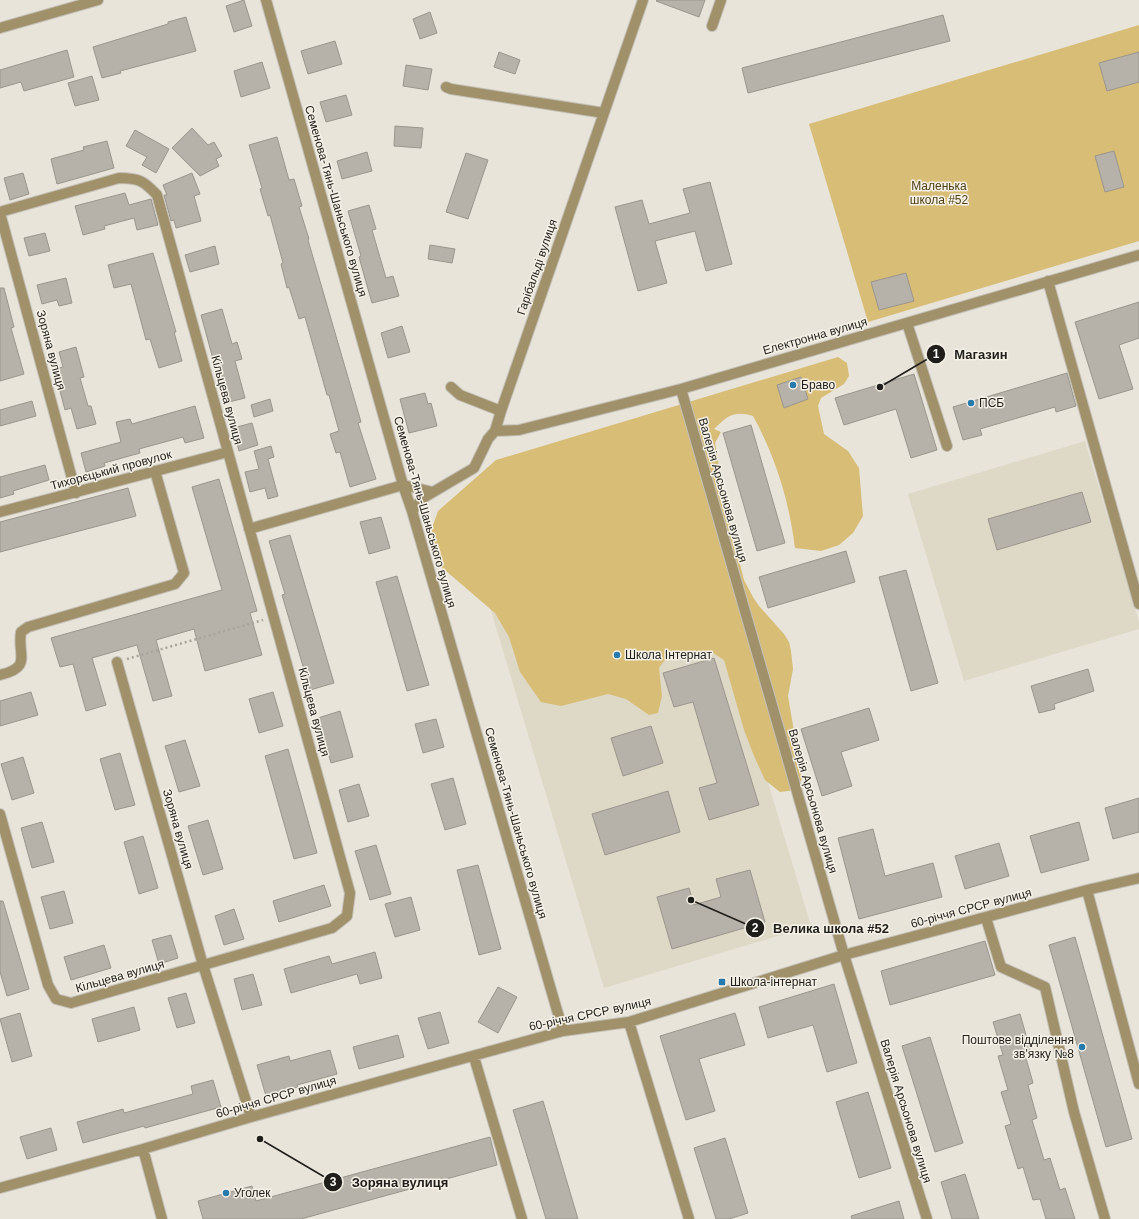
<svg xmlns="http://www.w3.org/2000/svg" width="1139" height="1219" viewBox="0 0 1139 1219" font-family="Helvetica,sans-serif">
<rect width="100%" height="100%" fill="#e8e4da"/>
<path fill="#ded8c7" d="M 664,435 L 811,926 L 604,988 L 457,497 Z
M 1085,441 L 1139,622 L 1139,629 L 964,681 L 908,494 Z"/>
<path fill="#d8bd76" d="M 1139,25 L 1139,241 L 868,322 L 809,124 Z
M 838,357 L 847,363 L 849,376 L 844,384 L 821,398 L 818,406 L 824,434 L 848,451 L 859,468 L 863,516 L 853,533 L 839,545 L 821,551 L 795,548 C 789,501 776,458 753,416 C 734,410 727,416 714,429 L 721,432 L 715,443 L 726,507 L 744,580 L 753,597 L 759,606 L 784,634 L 789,642 L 791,651 L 793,669 L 788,696 L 802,779 C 796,790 792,791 780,792 L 765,780 L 754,756 L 744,730 L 724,660 L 710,651 L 680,653 L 664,661 L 659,668 L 662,696 L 658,713 L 649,715 L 626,699 L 608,694 L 561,706 L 541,702 L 520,672 L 509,637 L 495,613 L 439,565 L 432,549 L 432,528 L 438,511 L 496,460 Z"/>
<path fill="#b6b2a9" stroke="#9a968d" d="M 244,0 L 252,26 L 234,32 L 226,6 Z
M 657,0 L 705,0 L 699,17 L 656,1 Z
M 430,12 L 437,33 L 420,39 L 413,19 Z
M 943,15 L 950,41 L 748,93 L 742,68 Z
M 186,17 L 196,51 L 120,71 L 121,73 L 102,78 L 93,47 L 168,24 L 168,22 Z
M 335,41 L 342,64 L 308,74 L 301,51 Z
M 67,50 L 74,77 L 24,91 L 21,82 L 0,88 L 0,70 Z
M 499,52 L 520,60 L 515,74 L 494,67 Z
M 1139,52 L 1139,82 L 1107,91 L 1099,63 Z
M 262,62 L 270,88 L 241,97 L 234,71 Z
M 406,65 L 432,69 L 428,90 L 403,86 Z
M 92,76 L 99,100 L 75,106 L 68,83 Z
M 346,95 L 352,115 L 326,122 L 320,102 Z
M 395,126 L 423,128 L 421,148 L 394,146 Z
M 192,128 L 208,145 L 214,142 L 222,156 L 216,159 L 219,166 L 200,176 L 172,148 Z
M 135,130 L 169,149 L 156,173 L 142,165 L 147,157 L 126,146 Z
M 277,137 L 289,180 L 294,179 L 302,206 L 299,207 L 309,239 L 308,240 L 361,422 L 358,423 L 376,479 L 350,487 L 340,452 L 336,453 L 330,434 L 339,431 L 329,395 L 327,395 L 305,317 L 299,319 L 289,287 L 287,288 L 281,264 L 283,263 L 270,215 L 268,216 L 260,189 L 262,188 L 249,145 Z
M 107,141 L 114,168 L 57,184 L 51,159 L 84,150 L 83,147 Z
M 1114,151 L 1124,187 L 1105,192 L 1095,156 Z
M 367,152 L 372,171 L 342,179 L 337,161 Z
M 466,153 L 488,160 L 468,219 L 446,212 Z
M 23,173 L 29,194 L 10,200 L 4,178 Z
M 192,173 L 200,194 L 194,196 L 201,221 L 176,228 L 174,220 L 171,221 L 164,195 L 167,195 L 163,185 Z
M 710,182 L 732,264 L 706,271 L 695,231 L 655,241 L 667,283 L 638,291 L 615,207 L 642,200 L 649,224 L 690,213 L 683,189 Z
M 125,193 L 129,205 L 151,199 L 158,225 L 137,230 L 134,218 L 104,226 L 105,229 L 83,235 L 75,206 Z
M 369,205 L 376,229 L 372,230 L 386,278 L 393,276 L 399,296 L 372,303 L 359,257 L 361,256 L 348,211 Z
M 45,233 L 50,251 L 29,256 L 24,238 Z
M 430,245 L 455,249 L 452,263 L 428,259 Z
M 215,246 L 219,264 L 190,272 L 185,255 Z
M 153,253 L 176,332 L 174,332 L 182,361 L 159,368 L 150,339 L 146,340 L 131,284 L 114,288 L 108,265 Z
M 906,273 L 914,301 L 879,310 L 871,282 Z
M 66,278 L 72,303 L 59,306 L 57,300 L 42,304 L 37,285 Z
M 0,288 L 4,288 L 14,327 L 11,328 L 24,374 L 0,381 Z
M 1139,302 L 1139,338 L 1119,345 L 1133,389 L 1099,399 L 1075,322 Z
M 222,309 L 232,344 L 237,342 L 242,359 L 235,361 L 245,398 L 225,403 L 201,315 Z
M 402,326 L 410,352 L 388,358 L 381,333 Z
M 76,347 L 84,377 L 80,378 L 88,406 L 91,406 L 96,424 L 77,429 L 71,408 L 65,410 L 60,391 L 65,389 L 59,368 L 63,367 L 59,352 Z
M 1067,373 L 1076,406 L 1056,412 L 1055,407 L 980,429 L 982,435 L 963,440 L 953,407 Z
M 914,374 L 937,450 L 911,458 L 896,409 L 844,425 L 835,398 Z
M 801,377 L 808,399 L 784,408 L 777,385 Z
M 425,393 L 428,404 L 431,403 L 437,426 L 409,433 L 400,399 Z
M 270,399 L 273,411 L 254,417 L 251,405 Z
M 32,401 L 36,416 L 0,426 L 0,410 Z
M 195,406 L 204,438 L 185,443 L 183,437 L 139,449 L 140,453 L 104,463 L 105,466 L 86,472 L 81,453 L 121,442 L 116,422 L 130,419 L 132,424 Z
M 252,423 L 258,445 L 239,451 L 233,428 Z
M 751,425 L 785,543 L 757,551 L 723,433 Z
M 271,446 L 274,457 L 268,459 L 278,496 L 268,499 L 265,488 L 250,492 L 245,472 L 259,469 L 254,451 Z
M 45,465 L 49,480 L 13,491 L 14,494 L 0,498 L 0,477 Z
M 219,479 L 257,611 L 250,613 L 262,655 L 205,671 L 194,629 L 156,640 L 172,696 L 153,701 L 137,645 L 92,658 L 106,705 L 86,711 L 73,664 L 60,667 L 51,638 L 222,590 L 192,487 Z
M 128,488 L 136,516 L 0,552 L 0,522 Z
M 1082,492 L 1091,522 L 997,550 L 988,519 Z
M 381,517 L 390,548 L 369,554 L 360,522 Z
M 290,535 L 334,683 L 310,690 L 282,595 L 285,594 L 269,541 Z
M 846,551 L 855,582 L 768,608 L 759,577 Z
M 906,570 L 938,683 L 911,691 L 879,577 Z
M 397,576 L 429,685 L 407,691 L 376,582 Z
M 714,658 L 759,805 L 709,820 L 699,788 L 717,783 L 693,702 L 674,707 L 663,673 Z
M 1088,669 L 1094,691 L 1054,704 L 1055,709 L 1039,713 L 1031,686 Z
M 31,692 L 38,715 L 0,726 L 0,701 Z
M 273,692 L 283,726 L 259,733 L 249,699 Z
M 869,708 L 879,740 L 841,752 L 852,786 L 822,796 L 801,729 Z
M 340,711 L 353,757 L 331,763 L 318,718 Z
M 436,719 L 444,747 L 423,753 L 415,724 Z
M 651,726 L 663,763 L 623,776 L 611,738 Z
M 185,740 L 200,786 L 179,792 L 165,746 Z
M 288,749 L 317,853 L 294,859 L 265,756 Z
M 120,753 L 135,805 L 115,810 L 100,759 Z
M 23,757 L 34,793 L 12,800 L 1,764 Z
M 453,778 L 466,824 L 445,830 L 431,784 Z
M 359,784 L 369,816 L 348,822 L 339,790 Z
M 668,791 L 680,832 L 605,855 L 592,814 Z
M 1139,798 L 1139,832 L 1113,839 L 1105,808 Z
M 208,820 L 223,869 L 203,875 L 188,826 Z
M 42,822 L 54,862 L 32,868 L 21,828 Z
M 1079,822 L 1089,860 L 1041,873 L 1030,836 Z
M 873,829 L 885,876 L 933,863 L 942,897 L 859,919 L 838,838 Z
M 143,836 L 158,888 L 139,894 L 124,842 Z
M 999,843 L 1009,876 L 965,889 L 955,856 Z
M 376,845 L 391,894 L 370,900 L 355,851 Z
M 478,865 L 501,949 L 479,955 L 457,870 Z
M 750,870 L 765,922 L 672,949 L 657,897 L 689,888 L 694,905 L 721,897 L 716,879 Z
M 324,885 L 331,906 L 279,922 L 273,901 Z
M 64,891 L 73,923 L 50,929 L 41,897 Z
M 411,897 L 420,930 L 395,937 L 385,904 Z
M 0,901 L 3,901 L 29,989 L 7,996 L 0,972 Z
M 234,909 L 244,939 L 224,945 L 215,916 Z
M 171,935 L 178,958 L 159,964 L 152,940 Z
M 1075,937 L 1132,1139 L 1106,1147 L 1049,945 Z
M 985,941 L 995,975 L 890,1005 L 881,971 Z
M 104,945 L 111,968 L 71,980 L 64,957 Z
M 375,952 L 382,978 L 360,984 L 357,974 L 291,993 L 284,969 L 329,956 L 332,964 Z
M 253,974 L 262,1005 L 242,1010 L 234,979 Z
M 834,984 L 857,1063 L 827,1072 L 813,1025 L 768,1038 L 759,1007 Z
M 498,987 L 517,997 L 498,1033 L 478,1022 Z
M 186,993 L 195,1023 L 177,1028 L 168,998 Z
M 134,1007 L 140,1030 L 98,1042 L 92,1019 Z
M 440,1012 L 449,1043 L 428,1049 L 418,1018 Z
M 20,1013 L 32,1056 L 12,1062 L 0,1019 Z
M 735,1013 L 745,1045 L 699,1059 L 715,1111 L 686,1120 L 660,1036 Z
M 1020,1014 L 1030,1049 L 1024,1051 L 1033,1083 L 1028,1085 L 1037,1118 L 1032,1120 L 1044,1160 L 1050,1158 L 1060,1190 L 1065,1188 L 1075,1219 L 1046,1219 L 1040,1199 L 1033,1200 L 1023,1167 L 1018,1169 L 1005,1126 L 1011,1124 L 1001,1092 L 1008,1090 L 998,1056 L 1003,1055 L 993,1022 Z
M 398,1035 L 404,1057 L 359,1069 L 353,1047 Z
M 930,1037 L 963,1143 L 935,1152 L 902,1046 Z
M 330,1050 L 337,1074 L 297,1085 L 298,1087 L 266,1096 L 257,1065 L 289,1056 L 290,1061 Z
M 213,1080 L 221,1107 L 145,1128 L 144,1126 L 83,1143 L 77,1122 L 123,1109 L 124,1113 L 193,1094 L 191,1086 Z
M 868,1092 L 891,1168 L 859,1178 L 836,1102 Z
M 543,1101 L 578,1219 L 546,1219 L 513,1110 Z
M 51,1128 L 57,1150 L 27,1159 L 20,1137 Z
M 490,1137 L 497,1165 L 301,1219 L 203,1219 L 198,1201 L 252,1186 L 256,1201 Z
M 725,1138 L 748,1213 L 729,1219 L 716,1219 L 694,1148 Z
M 965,1174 L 979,1219 L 952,1219 L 941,1182 Z
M 899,1201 L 904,1219 L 852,1219 L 851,1216 Z"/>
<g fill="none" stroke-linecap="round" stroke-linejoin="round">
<defs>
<path id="minor" d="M 266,0 L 403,485 L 412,511 L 563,1031
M 712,26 L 721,0
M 0,28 L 98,0
M 446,87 L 451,89 L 604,113
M 0,212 L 119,178 C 139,178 144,181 157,195 L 350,893 L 347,916 L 332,928 L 71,1003 L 56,999 L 48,985 L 0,814
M 0,213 L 76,493
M 1048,281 L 1139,604
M 907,323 L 947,446
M 451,387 L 460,395 L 501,411
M 681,389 L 844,955 L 927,1219
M 495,431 L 519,430 L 681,389 L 1139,255
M 412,511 L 423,498 L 474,468 L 488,439 L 495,431 L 501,411 L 643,0
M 0,512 L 228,452
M 249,529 L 403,485 L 433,492
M 117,662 L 203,965 L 251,1117
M 0,675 C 33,667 17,655 21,632 L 28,627 L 175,584 L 184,573 L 155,471
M 1087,890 L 1139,1084
M 986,918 L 1001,967 L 1045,987 L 1074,1112 L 1105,1219
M 629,1022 L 689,1219
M 474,1057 L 522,1219
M 143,1149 L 162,1219
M 0,1188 L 143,1149 L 251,1117 L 563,1031 L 629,1022 L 844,955 L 1087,890 L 1139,878"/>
</defs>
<use href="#minor" stroke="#c4c0b7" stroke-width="12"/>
<path stroke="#a7a49c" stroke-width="2.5" stroke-dasharray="2 3" stroke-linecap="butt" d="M 127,659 L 263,620"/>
<use href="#minor" stroke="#a0916a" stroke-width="10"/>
</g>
<g fill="#277aab" stroke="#f5f1e7" stroke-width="1.5">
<circle cx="793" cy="385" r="4"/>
<circle cx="971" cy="403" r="4"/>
<circle cx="617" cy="655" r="4"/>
<rect x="718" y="978" width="8" height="8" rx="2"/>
<circle cx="1082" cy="1047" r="4"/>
<circle cx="226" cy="1193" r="4"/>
</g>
<g text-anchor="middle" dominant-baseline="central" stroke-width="3" stroke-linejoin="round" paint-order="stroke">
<g font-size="12" fill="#4f4016" stroke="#f5f1e7">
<text x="939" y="186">Маленька<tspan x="939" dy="14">школа #52</tspan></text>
</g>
<g font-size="12" fill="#1f1e1a" stroke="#f5f1e7">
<text transform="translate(336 201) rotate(74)">Семенова-Тянь-Шаньського вулиця</text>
<text transform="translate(537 267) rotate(-71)">Гарібальді вулиця</text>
<text transform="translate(815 336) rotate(-16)">Електронна вулиця</text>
<text transform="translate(51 350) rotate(75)">Зоряна вулиця</text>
<text transform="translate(227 400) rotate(75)">Кільцева вулиця</text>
<text transform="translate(111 470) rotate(-15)">Тихорєцький провулок</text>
<text transform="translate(723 490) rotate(74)">Валерія Арсьонова вулиця</text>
<text transform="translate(425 512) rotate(74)">Семенова-Тянь-Шаньського вулиця</text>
<text transform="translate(314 712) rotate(75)">Кільцева вулиця</text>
<text transform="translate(813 801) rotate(74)">Валерія Арсьонова вулиця</text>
<text transform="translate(516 823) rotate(74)">Семенова-Тянь-Шаньського вулиця</text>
<text transform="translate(178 829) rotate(74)">Зоряна вулиця</text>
<text transform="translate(971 908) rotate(-15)">60-річчя СРСР вулиця</text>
<text transform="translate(120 976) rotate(-16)">Кільцева вулиця</text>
<text transform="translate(590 1014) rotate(-12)">60-річчя СРСР вулиця</text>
<text transform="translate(276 1097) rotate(-16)">60-річчя СРСР вулиця</text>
<text transform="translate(906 1111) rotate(73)">Валерія Арсьонова вулиця</text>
</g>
<g font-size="12" fill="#1f1e1a" stroke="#f5f1e7" text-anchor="start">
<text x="801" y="385">Браво</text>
<text x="979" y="403">ПСБ</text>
<text x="625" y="655">Школа Інтернат</text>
<text x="730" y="982">Школа-інтернат</text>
<text x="1074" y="1040" text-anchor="end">Поштове відділення<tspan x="1074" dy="14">зв'язку №8</tspan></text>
<text x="234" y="1193">Уголек</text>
</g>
</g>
<path fill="none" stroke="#1f1e1a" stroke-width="1.5" d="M880 387L936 354M691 900L755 928M260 1139L333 1182"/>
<g fill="#1f1e1a" stroke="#f5f1e7" stroke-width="1.5">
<circle cx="880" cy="387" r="4"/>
<circle cx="691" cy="900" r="4"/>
<circle cx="260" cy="1139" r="4"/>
<circle cx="936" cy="354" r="10"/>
<circle cx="755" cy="928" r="10"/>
<circle cx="333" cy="1182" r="10"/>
</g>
<g font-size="12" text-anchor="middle" font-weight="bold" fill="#fff">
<text x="936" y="358">1</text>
<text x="755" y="932">2</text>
<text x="333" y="1186">3</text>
</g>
<g font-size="13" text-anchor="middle" font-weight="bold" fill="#1f1e1a" stroke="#f5f1e7" stroke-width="3" stroke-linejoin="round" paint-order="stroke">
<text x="981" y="359">Магазин</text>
<text x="831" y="933">Велика школа #52</text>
<text x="400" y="1187">Зоряна вулиця</text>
</g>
</svg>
